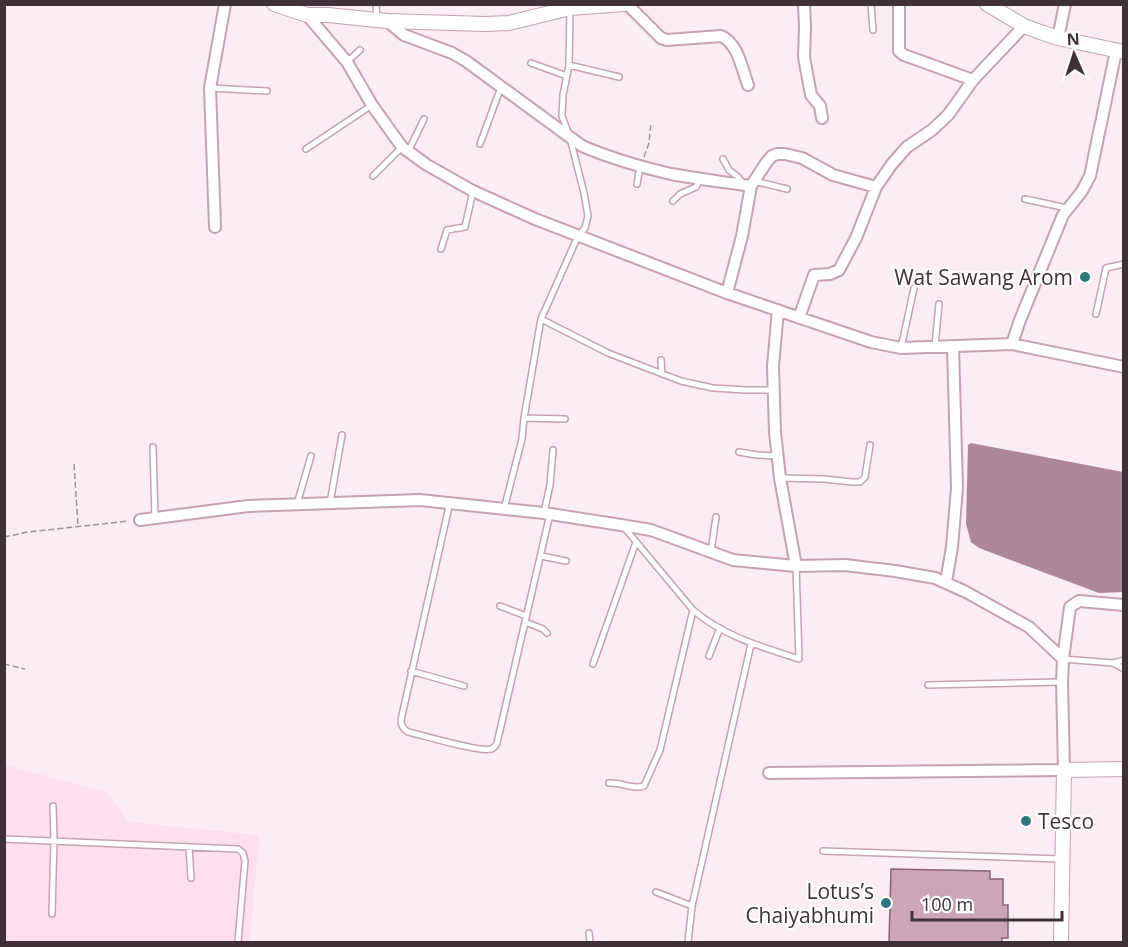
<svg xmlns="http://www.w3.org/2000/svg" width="1128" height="947" viewBox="0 0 1128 947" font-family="'Open Sans',sans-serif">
<rect width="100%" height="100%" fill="#fcecf4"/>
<path fill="#fce0ed" d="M 4,765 L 107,792 L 129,822 L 259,835 L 250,942 L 5,942 Z"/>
<path fill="#ac8799" d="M 971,443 L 1123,472 L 1123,592 L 1099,593 L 979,548 L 971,542 L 966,524 L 968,445 Z"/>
<path fill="#caa6b7" stroke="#856474" stroke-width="1.5" d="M 891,869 L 990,871 L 990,879 L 1003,879 L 1003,905 L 1008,905 L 1008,938 L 1002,938 L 1002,942 L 889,942 Z"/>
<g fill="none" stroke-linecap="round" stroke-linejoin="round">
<defs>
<path id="service" d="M 376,4 L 377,19
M 871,4 L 873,30
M 347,62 L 360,50
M 531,63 L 567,76
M 569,65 L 619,77
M 210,88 L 267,91
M 480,144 L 501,87
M 306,149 L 372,105
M 408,152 L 424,119
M 723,159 L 729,170 L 738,177 L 744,185
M 373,176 L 402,147
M 754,181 L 787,189
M 637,184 L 640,166
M 1025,199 L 1067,208
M 673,201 L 680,194 L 696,187 L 701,178
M 441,249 L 447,230 L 465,227 L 473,191
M 1096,314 L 1106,268 L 1124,264
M 541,319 L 608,353 L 681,381 L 713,388 L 746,390 L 774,390
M 935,346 L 939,304
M 901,348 L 914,288
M 661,360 L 662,374
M 524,418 L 565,419
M 153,447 L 155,518
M 739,452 L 757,455 L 778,456
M 780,478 L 824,479 L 852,482 L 860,482 L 865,477 L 870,445
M 450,502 L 401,720 C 401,726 403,729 408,732 C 422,735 481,753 491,749 C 495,748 495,746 497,743 L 550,514
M 330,503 L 342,435
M 297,504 L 311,456
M 504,509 L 522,439 L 524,418 L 541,319 L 578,236 L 585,228 L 588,216 L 584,193 L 570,138 L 562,116 L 563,95 L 569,65 L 570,10
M 544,513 L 550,485 L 553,450
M 623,526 L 693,610 C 723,636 762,647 799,659 L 796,566
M 711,551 L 716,517
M 541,556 L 566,561
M 500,606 L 526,616
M 525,622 L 543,629 L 547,633
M 709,656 L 720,628
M 1063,659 L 1113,663 L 1124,660
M 1113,663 L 1124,669
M 593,664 L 636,542
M 411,671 L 464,686
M 928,685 L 1061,682
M 609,783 C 623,782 631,790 644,786 L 660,750 L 693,610
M 4,839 L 238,849 L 243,853 L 245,861 L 238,942
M 189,847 L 191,878
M 823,851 L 1061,859
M 656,892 L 692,906
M 52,914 L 54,840 L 53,806
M 589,933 L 590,942
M 688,942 L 692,906 L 751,644"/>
<path id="minor" d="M 627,4 L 661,38 L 667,40 L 721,36 C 738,43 742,69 748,85
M 804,4 L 805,27 L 804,57 L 811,95 L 820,106 L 822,118
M 899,4 L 899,51 L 904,55 L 973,80
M 307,15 L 347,62 L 372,105 L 402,147 L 427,165 L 473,191 L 535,219 L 727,293 L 871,342 L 901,348 L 1012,344 L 1020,320 L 1063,215 L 1082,191 L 1090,176 L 1116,51
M 387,21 L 404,35 L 452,53 L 466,61 L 582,146 C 610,158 641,167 671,174 C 698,179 724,182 751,186
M 1058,38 L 1065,4
M 215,227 L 210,88 L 225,4
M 727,293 L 742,236 L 751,186 L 766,163 L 772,156 L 777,154 L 785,154 L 802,158 L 833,175 L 876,187
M 778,310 L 773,366 L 775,432 L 780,478 L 796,566
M 799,318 L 814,275 L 830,274 L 839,270 L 856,238 L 876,187 L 892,164 L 907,147 L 932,130 L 948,115 L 973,80 L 1024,26
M 1012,344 L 1124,367
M 140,520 L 248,506 L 420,500 L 544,513 L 621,525 L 651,530 L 733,560 L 796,566 L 845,565 L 895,571 L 935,578 L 966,592 L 1029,627 L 1063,659 L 1062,682 L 1064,770 L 769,773
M 946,582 L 952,547 L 957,488 L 953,347
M 1063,659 L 1070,607 L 1079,601 L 1124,605"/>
<path id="tertiary" d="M 274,4 L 307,15 L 328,15 L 387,21 L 485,24 L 509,23 L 570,8 L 624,4
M 987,4 L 1024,26 L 1043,33 L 1058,38 L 1124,52
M 1061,942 L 1064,770 L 1124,769"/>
</defs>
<use href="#service" stroke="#c6a2b3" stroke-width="8"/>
<use href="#minor" stroke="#c6a2b3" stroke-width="14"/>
<use href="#tertiary" stroke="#c6a2b3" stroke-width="16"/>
<path stroke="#a1929a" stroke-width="1.5" stroke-dasharray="6 3" stroke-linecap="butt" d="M 644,157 L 649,143 L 651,122
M 74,464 L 78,526
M 4,537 L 28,532 L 129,521
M 4,664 L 25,669"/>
<use href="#service" stroke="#fff" stroke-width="5"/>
<use href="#minor" stroke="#fff" stroke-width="10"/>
<use href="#tertiary" stroke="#fff" stroke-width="14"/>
</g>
<g fill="#2e787b" stroke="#fff" stroke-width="2">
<circle cx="1085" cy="277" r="6"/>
<circle cx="1026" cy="821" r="6"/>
<circle cx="886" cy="903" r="6"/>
</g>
<g text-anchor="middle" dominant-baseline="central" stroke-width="4.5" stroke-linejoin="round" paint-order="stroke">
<g font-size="21" fill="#403139" stroke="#fff" text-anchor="end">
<text x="1073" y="277">Wat Sawang Arom</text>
<text x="1038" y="821" text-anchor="start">Tesco</text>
<text x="874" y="891">Lotus’s<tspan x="874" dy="24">Chaiyabhumi</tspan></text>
</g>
</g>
<rect width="1128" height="947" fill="none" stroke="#403139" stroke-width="12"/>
<g transform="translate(1074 54) rotate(357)" stroke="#ffffff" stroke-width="4.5" paint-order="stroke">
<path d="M0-4.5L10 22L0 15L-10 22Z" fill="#403139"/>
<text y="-9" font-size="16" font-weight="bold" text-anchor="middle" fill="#403139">N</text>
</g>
<path d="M912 911v9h150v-9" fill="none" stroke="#403139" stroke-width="3"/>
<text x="921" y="911" font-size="18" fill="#403139" stroke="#ffffff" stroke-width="4.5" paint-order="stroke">100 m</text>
</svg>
